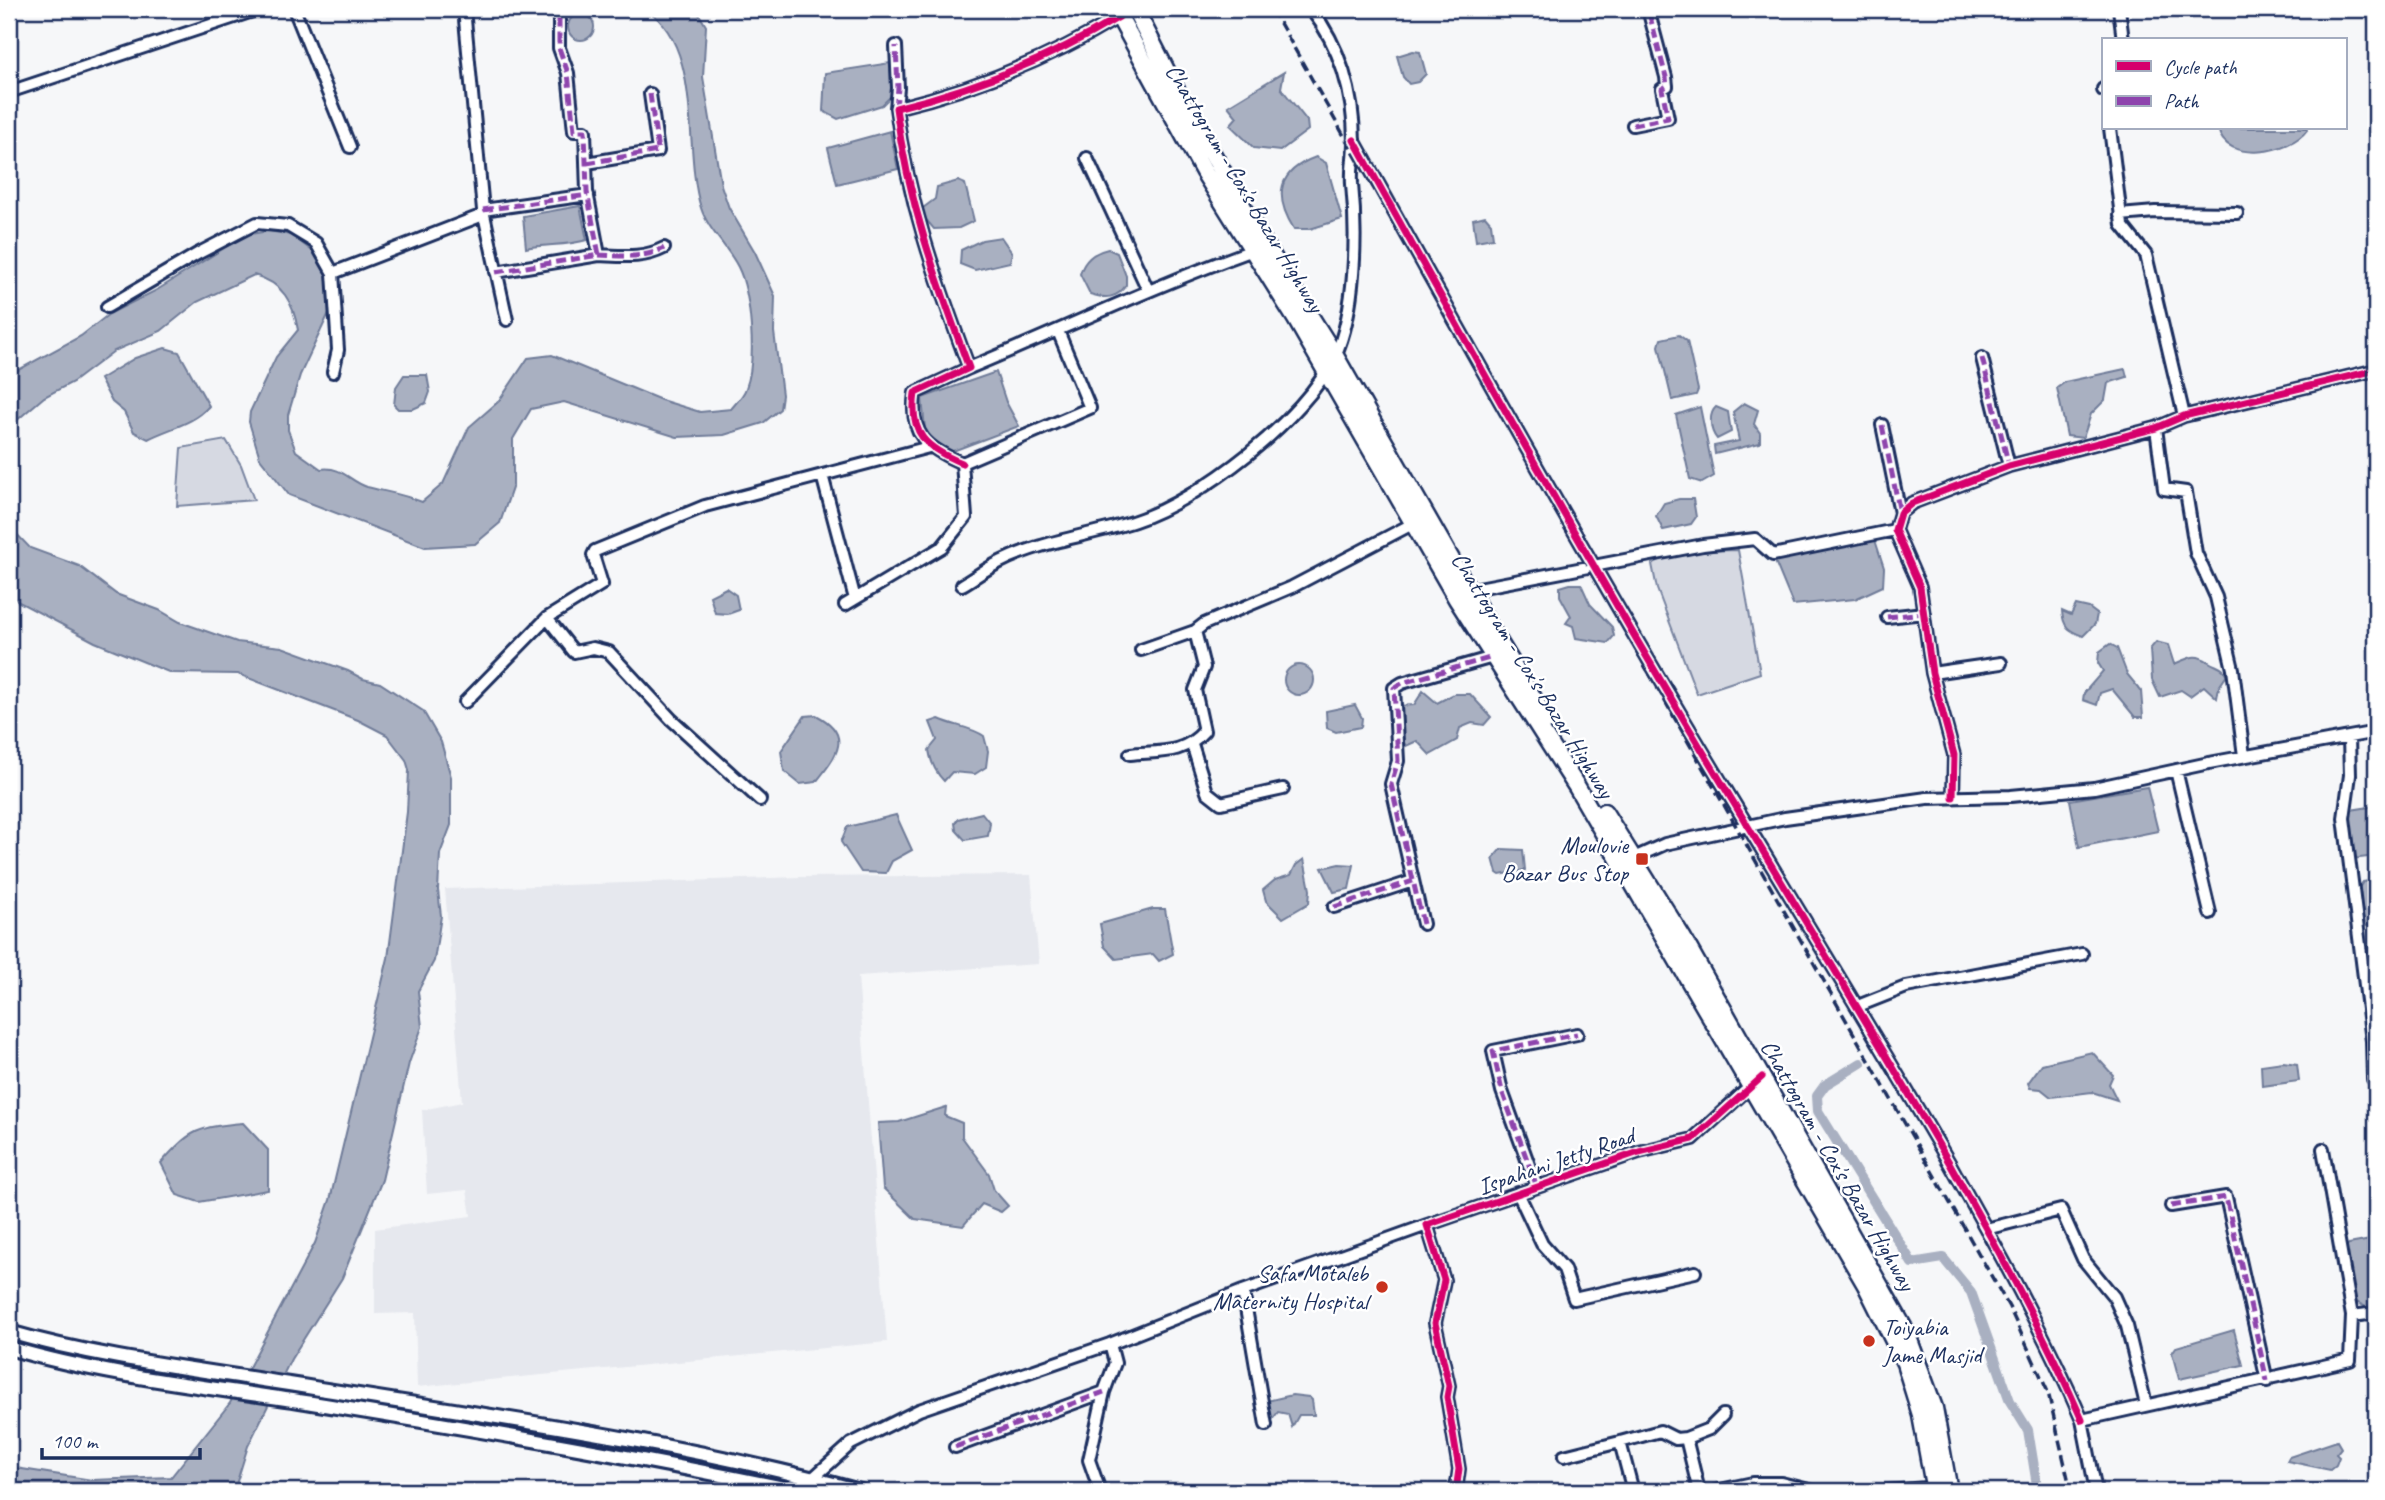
<svg xmlns="http://www.w3.org/2000/svg" width="2385" height="1500" viewBox="0 0 2385 1500" font-family="Caveat,sans-serif">
<rect width="100%" height="100%" fill="#f6f7f9"/>
<filter id="ink" filterUnits="userSpaceOnUse"><feTurbulence type="fractalNoise" baseFrequency=".0143" numOctaves="2"/><feDisplacementMap in="SourceGraphic" scale="14" xChannelSelector="R" yChannelSelector="G"/><feConvolveMatrix kernelMatrix="1 2 1 2 8 2 1 2 1" color-interpolation-filters="sRGB"/></filter>
<g filter="url(#ink)">
<path fill="#e6e8ee" d="M 1031,875 L 1039,964 L 858,976 L 887,1342 L 417,1387 L 415,1313 L 375,1314 L 375,1229 L 471,1216 L 467,1190 L 427,1194 L 422,1110 L 462,1102 L 445,889 L 801,877 Z"/>
<path fill="#d6d9e2" stroke="#7884a0" stroke-width="2" d="M 226,440 L 241,465 L 254,500 L 177,506 L 181,448 Z
M 1738,550 L 1760,673 L 1697,694 L 1657,589 L 1652,564 C 1676,550 1711,551 1738,550 Z"/>
<path fill="#a9b0c1" stroke="#707c99" stroke-width="2" d="M 646,9 L 696,9 L 706,26 L 703,77 L 721,185 L 729,208 L 755,252 L 775,296 L 774,332 L 782,395 L 780,409 L 763,423 L 724,435 L 677,437 L 564,402 L 531,409 L 513,439 L 513,485 L 500,523 L 475,544 L 425,547 L 289,495 L 260,458 L 249,422 L 250,412 L 276,357 L 298,330 C 293,302 283,283 254,275 L 197,302 L 161,331 L 114,351 L 73,382 L 44,397 L 9,427 L 9,375 L 81,336 L 109,314 L 157,290 L 245,235 L 269,231 L 291,235 L 315,253 L 325,269 L 330,291 L 329,313 L 300,375 L 288,415 L 288,430 L 296,451 L 321,469 C 342,466 349,481 367,487 C 386,492 403,494 422,502 L 443,484 L 469,427 L 499,401 L 528,358 L 552,355 L 661,400 L 700,412 L 731,409 C 736,403 744,395 746,388 C 757,360 751,293 738,267 C 728,247 708,230 701,208 C 682,148 705,49 646,9 Z
M568 27a13 13 0 1 1 26 0a13 13 0 1 1-26 0Z
M 1413,51 L 1420,52 L 1426,74 L 1418,82 L 1409,84 L 1403,77 L 1397,56 Z
M 890,63 L 894,71 L 892,95 L 882,105 L 838,119 L 823,111 L 825,73 Z
M 1284,72 L 1281,88 L 1307,121 L 1308,130 L 1280,151 L 1254,148 L 1230,125 L 1237,117 L 1228,106 Z
M 2218,128 L 2307,128 L 2307,130 C 2292,152 2225,166 2218,128 Z
M 890,131 L 898,169 L 837,184 L 828,148 Z
M 1316,157 L 1326,163 L 1342,219 L 1310,229 L 1294,229 C 1273,195 1278,171 1316,157 Z
M 958,181 L 965,184 L 974,221 L 959,228 L 934,229 L 922,215 L 923,208 L 935,199 L 937,187 Z
M 580,206 L 587,240 C 567,246 546,244 526,248 L 523,216 Z
M 1485,216 L 1491,223 L 1493,238 L 1476,241 L 1473,219 Z
M 1001,237 L 1012,253 L 1010,262 L 975,270 L 960,264 L 961,250 L 982,240 Z
M 1108,249 L 1117,253 L 1126,276 L 1126,285 C 1117,299 1105,299 1090,294 L 1080,274 C 1084,260 1094,252 1108,249 Z
M 1679,335 L 1687,341 L 1698,390 L 1696,395 L 1672,400 L 1659,346 L 1661,339 Z
M 165,348 L 179,352 L 209,406 C 194,424 169,428 148,439 L 134,432 L 124,412 L 112,402 L 100,379 L 135,358 Z
M 2125,369 L 2127,377 L 2108,383 L 2105,400 L 2091,414 L 2083,438 L 2067,436 L 2057,388 L 2065,382 Z
M 996,372 L 1006,402 L 1019,426 L 953,451 L 937,449 L 925,429 L 922,398 Z
M 404,375 L 427,375 L 430,392 L 426,403 L 413,409 L 398,409 L 394,405 L 396,387 Z
M 1744,403 L 1758,410 L 1754,424 L 1760,433 L 1760,443 L 1715,454 L 1714,446 L 1739,441 L 1733,412 Z
M 1700,407 L 1714,476 L 1702,483 L 1690,479 L 1676,415 Z
M 1716,407 L 1728,412 L 1731,432 L 1717,439 C 1710,431 1708,414 1716,407 Z
M 1679,499 L 1693,499 L 1696,517 L 1691,524 L 1663,530 L 1656,516 L 1664,503 Z
M 9,526 L 30,548 L 79,566 L 116,594 L 159,610 L 180,622 L 237,642 L 282,647 L 348,671 L 363,679 L 380,683 L 423,711 L 441,742 L 451,777 L 451,825 L 440,854 L 438,890 L 441,916 L 434,961 L 418,991 L 422,1027 L 409,1063 L 382,1180 L 342,1278 L 291,1359 L 248,1446 L 234,1491 L 9,1491 L 9,1467 L 92,1480 L 171,1477 L 230,1403 L 315,1243 L 330,1200 L 388,958 L 407,812 L 409,770 L 406,760 L 387,735 L 358,720 L 238,674 L 171,673 L 95,642 L 17,601 L 9,590 Z
M 1875,540 L 1884,568 L 1883,586 L 1855,599 L 1793,605 L 1774,559 Z
M 1570,584 L 1581,584 L 1590,604 L 1612,627 L 1614,636 L 1608,643 L 1576,638 L 1573,626 L 1566,623 L 1571,616 L 1560,596 L 1560,587 Z
M 726,588 L 736,595 L 739,610 L 728,614 L 715,613 L 710,596 Z
M 2076,605 L 2089,608 L 2097,614 L 2095,624 L 2083,636 C 2069,631 2063,627 2062,611 L 2071,615 Z
M 2156,642 L 2168,645 L 2174,664 C 2190,658 2194,652 2209,662 C 2217,667 2222,666 2227,675 L 2219,687 L 2217,698 L 2204,686 L 2190,696 L 2181,690 L 2160,697 L 2152,680 L 2150,649 Z
M 2110,644 L 2117,648 L 2127,674 L 2141,691 L 2143,717 L 2135,717 L 2112,689 L 2100,693 L 2097,705 L 2083,700 L 2084,693 L 2103,671 L 2098,663 L 2099,652 Z
M1284 680a15 15 0 1 1 30 0a15 15 0 1 1-30 0Z
M 1423,691 L 1437,703 L 1454,694 L 1470,694 L 1491,717 L 1484,725 L 1472,723 L 1460,728 L 1457,740 L 1430,755 L 1417,741 L 1406,746 L 1399,735 L 1398,706 L 1414,705 Z
M 1355,705 L 1362,718 L 1361,727 L 1336,732 L 1327,728 L 1326,711 Z
M 816,715 C 853,734 838,755 816,782 L 800,784 L 784,771 L 781,751 L 805,716 Z
M 939,719 C 954,726 971,727 984,736 L 988,751 L 986,767 L 975,774 L 952,772 L 944,781 C 935,772 931,763 929,750 L 937,740 L 930,722 Z
M 2147,787 L 2158,831 L 2079,847 L 2070,800 Z
M 2376,806 L 2376,856 L 2352,859 L 2348,818 L 2351,810 Z
M 982,813 L 990,823 L 988,836 L 965,840 L 956,830 L 955,823 L 958,819 Z
M 896,815 L 912,850 L 892,861 L 886,873 L 861,872 L 841,842 L 847,827 Z
M 1501,849 L 1523,850 L 1525,870 L 1500,875 L 1497,873 L 1493,858 Z
M 1304,859 L 1310,890 L 1309,903 L 1283,918 L 1266,901 L 1263,890 L 1275,880 L 1291,875 L 1296,865 Z
M 1339,864 L 1354,865 L 1349,889 L 1334,892 L 1322,868 Z
M 2376,880 L 2376,924 L 2365,926 L 2358,889 L 2363,882 Z
M 1153,909 L 1165,909 L 1173,954 L 1159,961 L 1153,954 L 1116,959 L 1104,946 L 1100,924 Z
M 2092,1052 L 2113,1075 L 2109,1084 L 2117,1100 L 2092,1092 L 2051,1097 L 2041,1089 L 2030,1088 L 2028,1083 L 2042,1064 Z
M 2283,1062 L 2297,1064 L 2299,1081 L 2262,1086 L 2261,1065 Z
M 946,1107 L 945,1116 L 962,1123 L 962,1137 L 989,1174 L 994,1190 L 1008,1206 L 1001,1212 L 982,1204 L 963,1226 L 915,1219 L 883,1188 L 878,1123 L 899,1122 Z
M 243,1123 L 268,1150 L 268,1190 L 199,1202 L 177,1195 L 161,1163 C 191,1129 198,1127 243,1123 Z
M 2376,1239 L 2376,1306 L 2368,1308 L 2356,1302 L 2348,1284 L 2345,1247 L 2349,1244 Z
M 2234,1330 L 2243,1365 L 2179,1379 L 2172,1353 L 2176,1347 Z
M 1292,1395 L 1309,1397 L 1312,1400 L 1314,1415 L 1299,1415 L 1292,1427 L 1288,1414 L 1278,1412 L 1269,1424 L 1267,1401 Z
M 2337,1441 L 2341,1448 L 2336,1454 L 2339,1457 L 2336,1465 L 2330,1470 L 2287,1461 L 2289,1457 Z"/>
<g fill="none" stroke-linecap="round" stroke-linejoin="round">
<path stroke="#a9b0c1" stroke-width="10" d="M 1861,1063 L 1825,1085 L 1817,1096 L 1818,1111 L 1912,1263 L 1943,1258 L 1971,1292 L 2010,1401 L 2028,1430 L 2038,1491"/>
<defs>
<path id="minor" d="M 294,9 L 350,147
M 464,9 L 483,210 L 507,320
M 2119,9 L 2123,40
M 2103,89 L 2103,90
M 9,92 L 259,9
M 896,108 L 898,88 L 896,46
M 1633,125 L 1668,118 L 1662,89 L 1667,86 L 1666,77 L 1648,9
M 2110,128 L 2122,225 L 2146,255 L 2184,416
M 1354,140 C 1476,360 1599,580 1729,795 C 1803,918 1878,1040 1950,1164 C 1997,1248 2044,1332 2082,1420
M 1087,158 L 1148,290
M 587,163 L 658,151 L 650,94
M 483,210 L 588,195
M 2120,215 L 2155,212 L 2237,213
M 599,255 C 622,256 643,259 664,248
M 496,272 L 599,255 L 587,192 L 585,131 L 574,131 L 568,73 L 559,48 L 559,9
M 333,273 L 483,215
M 107,307 L 199,253 L 257,223 L 288,226 L 316,243 L 333,273 L 338,350 L 333,372
M 1982,358 L 2009,466
M 969,368 C 1063,329 1156,285 1253,250
M 1882,425 L 1900,513
M 2156,428 L 2164,489 L 2186,492 L 2196,553 L 2216,597 L 2233,669 L 2244,756
M 962,463 C 926,448 909,434 915,393 L 969,368 C 936,279 908,202 896,108 C 974,89 1051,58 1119,17
M 822,475 L 855,599
M 962,585 C 974,578 986,569 998,563 C 1040,541 1090,536 1135,521 C 1200,500 1305,419 1335,356 C 1356,311 1357,233 1352,184 C 1351,169 1354,156 1354,142 C 1354,94 1340,46 1311,9
M 1468,590 L 1703,545 L 1755,539 L 1773,555 L 1895,530
M 845,605 L 942,547 L 966,517 L 962,463 L 1090,408 L 1058,331
M 1887,617 L 1924,613
M 547,618 L 574,652 L 593,648 L 609,652 L 671,719 L 760,800
M 1141,650 L 1195,631
M 1932,673 L 2001,663
M 465,702 L 547,618 L 602,584 L 593,555 L 595,551 L 705,506 L 929,447
M 2349,737 L 2350,775 L 2344,818 L 2372,1041 L 2373,1079 L 2376,1079
M 1192,744 L 1207,792 L 1221,803 L 1283,789
M 1130,754 C 1160,751 1183,755 1204,731 L 1195,690 L 1204,667 L 1195,631 L 1204,624 L 1292,587 L 1418,521
M 2176,770 L 2210,913
M 1953,797 L 1954,755 L 1932,673 L 1920,587 L 1895,530 L 1900,513 L 1912,503 L 2009,466 L 2156,428 L 2184,416 L 2376,370
M 1627,861 L 1665,844 L 1785,818 L 1927,798 L 2011,796 L 2094,788 L 2209,763 L 2376,732
M 1334,907 L 1413,881
M 1423,924 L 1391,784 L 1398,761 L 1394,688 L 1402,683 L 1493,657
M 1858,1006 L 1906,987 L 2082,954
M 2323,1149 L 2352,1316
M 1537,1187 L 1502,1091 L 1493,1051 L 1577,1034
M 1518,1193 L 1542,1244 L 1564,1269 L 1574,1299 L 1695,1272
M 2171,1206 L 2226,1197 L 2267,1381
M 1986,1229 L 2061,1210 L 2083,1259 L 2114,1297 L 2127,1326 L 2146,1405
M 1266,1425 L 1243,1291 L 1427,1225
M 1686,1438 L 1709,1429 L 1723,1415
M 955,1447 L 1104,1392
M 1564,1456 L 1620,1442
M 813,1478 L 851,1444 L 919,1410 L 1110,1344
M 1100,1491 L 1089,1460 L 1104,1392 L 1115,1363 L 1110,1344 L 1243,1291
M 1456,1491 L 1459,1469 L 1447,1397 L 1449,1386 L 1435,1323 L 1444,1280 L 1427,1225 L 1639,1152 L 1693,1139 L 1754,1083
M 1633,1491 L 1620,1442 L 1660,1431 L 1676,1439 L 1686,1438 L 1699,1491
M 1715,1491 L 1753,1483 L 1781,1483 L 1813,1491
M 1887,1491 L 1940,1487
M 2096,1491 L 2082,1420 L 2350,1360 L 2352,1316 L 2376,1313"/>
<path id="major" d="M 9,1332 C 99,1358 196,1369 289,1384 C 480,1415 673,1440 860,1491
M 9,1348 C 107,1377 211,1387 312,1403 C 475,1429 637,1457 798,1491"/>
<path id="highway" d="M 1115,9 L 1204,172 L 1296,319 L 1457,599 L 1577,787 L 1866,1285 L 1905,1363 L 1921,1415 L 1935,1491
M 1135,9 L 1177,92 L 1257,232 L 1335,356 L 1489,626 L 1547,721
M 1604,812 L 1682,937 L 1906,1332 L 1934,1408 L 1949,1491"/>
</defs>
<use href="#minor" stroke="#1b2f5e" stroke-width="16"/>
<use href="#major" stroke="#1b2f5e" stroke-width="18"/>
<use href="#highway" stroke="#1b2f5e" stroke-width="21"/>
<use href="#minor" stroke="#fff" stroke-width="10"/>
<use href="#major" stroke="#fff" stroke-width="12"/>
<use href="#highway" stroke="#fff" stroke-width="16"/>
<path stroke="#1b2f5e" stroke-width="3.5" stroke-dasharray="10 5" stroke-linecap="butt" d="M 1272,9 L 2009,1307 L 2048,1392 L 2071,1491"/>
<path stroke="#8e44ad" stroke-width="5" stroke-dasharray="10 5" stroke-linecap="butt" d="M 896,108 L 898,88 L 896,46
M 1633,125 L 1668,118 L 1662,89 L 1667,86 L 1666,77 L 1648,9
M 587,163 L 658,151 L 650,94
M 483,210 L 588,195
M 599,255 C 622,256 643,259 664,248
M 496,272 L 599,255 L 587,192 L 585,131 L 574,131 L 568,73 L 559,48 L 559,9
M 1982,358 L 2009,466
M 1882,425 L 1900,513
M 1887,617 L 1924,613
M 1334,907 L 1413,881
M 1423,924 L 1391,784 L 1398,761 L 1394,688 L 1402,683 L 1493,657
M 1537,1187 L 1502,1091 L 1493,1051 L 1577,1034
M 2171,1206 L 2226,1197 L 2267,1381
M 955,1447 L 1104,1392"/>
<defs>
<path id="cycleway" d="M 1354,140 C 1476,360 1599,580 1729,795 C 1803,918 1878,1040 1950,1164 C 1997,1248 2044,1332 2082,1420
M 962,463 C 926,448 909,434 915,393 L 969,368 C 936,279 908,202 896,108 C 974,89 1051,58 1119,17
M 1953,797 L 1954,755 L 1932,673 L 1920,587 L 1895,530 L 1900,513 L 1912,503 L 2009,466 L 2156,428 L 2184,416 L 2376,370
M 1456,1491 L 1459,1469 L 1447,1397 L 1449,1386 L 1435,1323 L 1444,1280 L 1427,1225 L 1639,1152 L 1693,1139 L 1762,1077"/>
</defs>
<use href="#cycleway" stroke="#fff" stroke-width="11"/>
<use href="#cycleway" stroke="#d6006c" stroke-width="7"/>
</g>
</g>
<g fill="#c8321e" stroke="#fff" stroke-width="2.5">
<rect x="1635" y="852" width="14" height="14" rx="3.5"/>
<circle cx="1382" cy="1287" r="7"/>
<circle cx="1869" cy="1341" r="7"/>
</g>
<g text-anchor="middle" dominant-baseline="central" stroke-width="5" stroke-linejoin="round" paint-order="stroke">
<g font-size="24" fill="#1b2f5e" stroke="#fff">
<text transform="translate(1245 188) rotate(59)">Chattogram - Cox's Bazar Highway</text>
<text transform="translate(1533 675) rotate(58)">Chattogram - Cox's Bazar Highway</text>
<text transform="translate(1556 1161) rotate(-19)">Ispahani Jetty Road</text>
<text transform="translate(1838 1165) rotate(60)">Chattogram - Cox's Bazar Highway</text>
</g>
<g font-size="24" fill="#1b2f5e" stroke="#fff" text-anchor="end">
<text x="1628" y="845">Moulovie<tspan x="1628" dy="28">Bazar Bus Stop</tspan></text>
<text x="1368" y="1273">Safa Motaleb<tspan x="1368" dy="28">Maternity Hospital</tspan></text>
<text x="1883" y="1327" text-anchor="start">Toiyabia<tspan x="1883" dy="28">Jame Masjid</tspan></text>
</g>
</g>
<rect width="2385" height="1500" fill="none" stroke="#fff" stroke-width="35"/>
<rect x="18" y="18" width="2350" height="1465" fill="none" stroke="#1b2f5e" stroke-width="2.5" filter="url(#ink)"/>
<rect x="2102" y="38" width="245" height="91" fill="#ffffff" stroke="#a4acbf" stroke-width="2"/>
<rect x="2116" y="61" width="35" height="10" fill="#d6006c" stroke="#a4acbf" stroke-width="2"/>
<text x="2164" y="74" font-size="21" fill="#1b2f5e">Cycle path</text>
<rect x="2116" y="96" width="35" height="10" fill="#8e44ad" stroke="#a4acbf" stroke-width="2"/>
<text x="2164" y="108" font-size="21" fill="#1b2f5e">Path</text>
<path d="M42 1448v10h158v-10" fill="none" stroke="#1b2f5e" stroke-width="3.5"/>
<text x="52" y="1448" font-size="21" fill="#1b2f5e" stroke="#ffffff" stroke-width="5" paint-order="stroke">100 m</text>
</svg>
